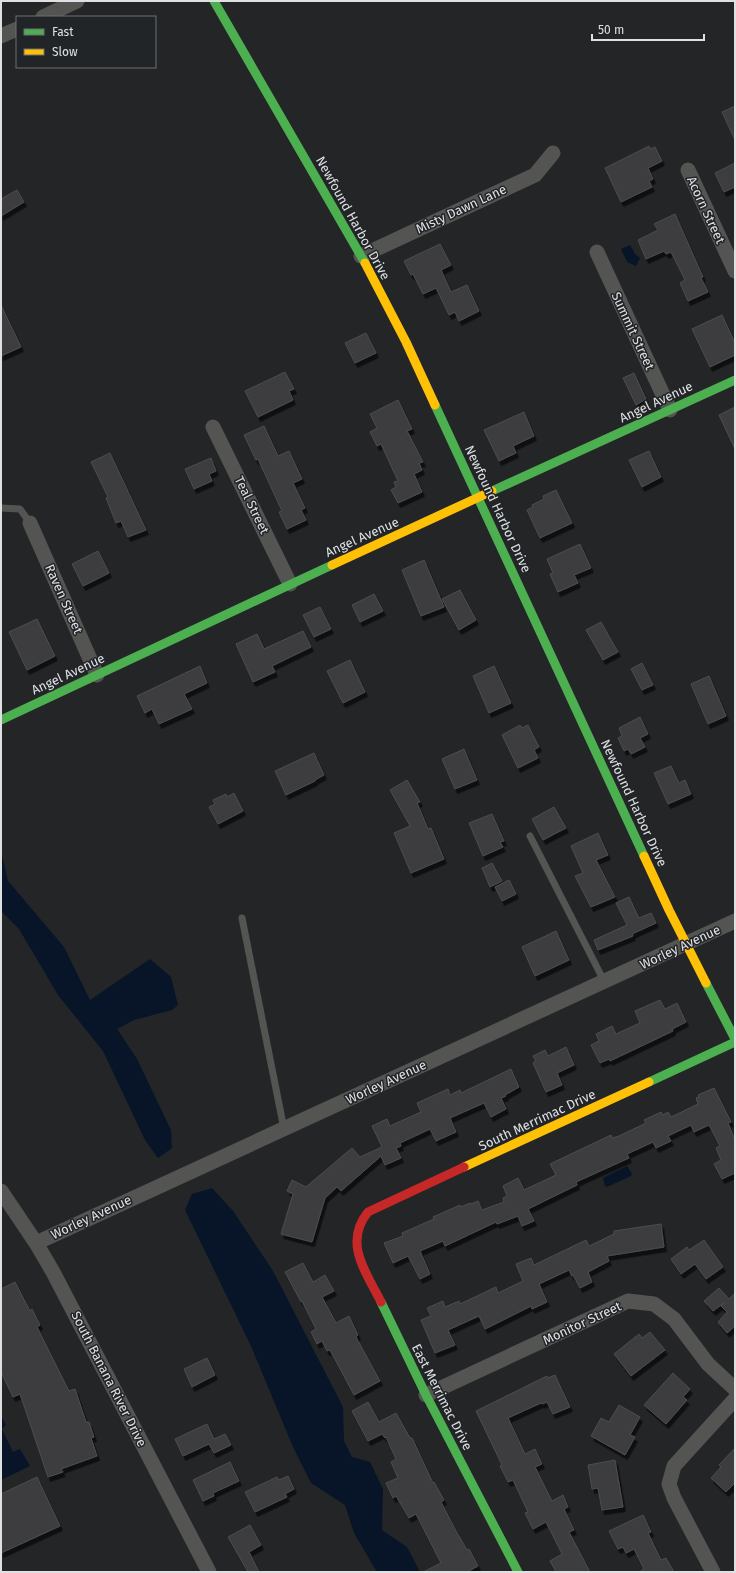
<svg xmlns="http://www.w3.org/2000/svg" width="736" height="1573" viewBox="0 0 736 1573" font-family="'Fira Sans',sans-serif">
<defs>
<filter id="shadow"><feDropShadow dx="2.5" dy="4.5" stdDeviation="0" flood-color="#0009"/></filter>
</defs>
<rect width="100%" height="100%" fill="#232527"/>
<path fill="#081528" d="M 630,245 L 635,254 L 640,258 L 636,266 L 627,262 L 621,249 Z
M 1,851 L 8,881 L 64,947 L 90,1000 L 150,959 L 171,977 L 178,1005 L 172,1010 L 134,1020 L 117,1029 L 137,1059 L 171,1130 L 172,1148 L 158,1158 L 145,1140 L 103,1051 L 58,995 L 19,929 L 1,911 Z
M 627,1166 L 632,1174 L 631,1176 L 607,1187 L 605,1186 L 603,1178 Z
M 212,1188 L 233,1211 L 273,1271 L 343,1407 L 344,1441 L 352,1457 L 370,1462 L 383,1489 L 382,1530 L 407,1547 L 420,1572 L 377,1572 L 354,1533 L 345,1505 L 311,1483 L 293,1447 L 251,1346 L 185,1210 L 192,1194 Z
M 1,1416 L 6,1425 L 2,1429 L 13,1452 L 20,1449 L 30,1466 L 1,1480 Z"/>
<path fill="#3c3e3f" stroke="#4c4d4f" filter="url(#shadow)" d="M 735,106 L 735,140 L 722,112 Z
M 649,146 L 650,149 L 655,147 L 662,161 L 648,168 L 653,179 L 649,181 L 652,187 L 621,202 L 605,168 Z
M 735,163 L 735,187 L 724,192 L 715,173 Z
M 17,190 L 24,202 L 1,216 L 1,199 Z
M 675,214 L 703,277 L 701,278 L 708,292 L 688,301 L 680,283 L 685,280 L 671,252 L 666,254 L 664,251 L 646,259 L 638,240 L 658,230 L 654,224 Z
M 440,244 L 451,265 L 441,270 L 451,292 L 467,285 L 479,311 L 459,321 L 455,312 L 449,315 L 436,288 L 423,294 L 413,274 L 411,275 L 404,261 Z
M 1,305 L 21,347 L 1,356 Z
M 722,315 L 735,343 L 735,355 L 710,367 L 692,329 Z
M 366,333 L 376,353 L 355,363 L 345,343 Z
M 285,372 L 294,389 L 289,391 L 293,400 L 258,417 L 245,391 Z
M 634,373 L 646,399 L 636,405 L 623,378 Z
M 398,400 L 412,429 L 407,431 L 423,462 L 419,463 L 422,470 L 414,474 L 422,492 L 398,503 L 391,490 L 396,487 L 394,482 L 398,481 L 381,444 L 377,446 L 370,432 L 377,428 L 370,414 Z
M 735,407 L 735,449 L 719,415 Z
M 524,412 L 534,436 L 513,446 L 516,453 L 499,461 L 484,430 Z
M 264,426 L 278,456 L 289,451 L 302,479 L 293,483 L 305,508 L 301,510 L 306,520 L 287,529 L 279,512 L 282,511 L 258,459 L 256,460 L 244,435 Z
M 649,451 L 661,477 L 642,487 L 629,460 Z
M 110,453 L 146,530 L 128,537 L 121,521 L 116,523 L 106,498 L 108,497 L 91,462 Z
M 211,458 L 216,471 L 209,474 L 212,481 L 194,489 L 185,469 Z
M 556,490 L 572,523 L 540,538 L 527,510 L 533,507 L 532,505 L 544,499 L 543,496 Z
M 580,544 L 591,568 L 574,575 L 578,583 L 558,592 L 550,574 L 553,573 L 547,559 Z
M 98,551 L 109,573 L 83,586 L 72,564 Z
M 424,560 L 444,607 L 421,616 L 402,570 Z
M 460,590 L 476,620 L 459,630 L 442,599 Z
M 374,594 L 383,611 L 360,622 L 352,605 Z
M 320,607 L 331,629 L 314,637 L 303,615 Z
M 37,619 L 55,656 L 27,670 L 9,632 Z
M 601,622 L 618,652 L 603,660 L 586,630 Z
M 303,631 L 311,647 L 272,666 L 275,672 L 253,682 L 236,644 L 257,634 L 264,649 Z
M 350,660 L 365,692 L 343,703 L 327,671 Z
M 642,663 L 653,685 L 642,690 L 631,669 Z
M 200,666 L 207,683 L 184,694 L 192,709 L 159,724 L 152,709 L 145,713 L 137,696 Z
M 494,666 L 511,703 L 489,713 L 473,676 Z
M 709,676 L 726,716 L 708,724 L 691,684 Z
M 640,717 L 648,734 L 640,738 L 645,747 L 631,754 L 628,749 L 624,751 L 618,738 L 622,736 L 619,728 Z
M 520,725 L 522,728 L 528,725 L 539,747 L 534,750 L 538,758 L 518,768 L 502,735 Z
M 464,749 L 477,780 L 455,789 L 442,759 Z
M 314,753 L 324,775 L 315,780 L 315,781 L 286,795 L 275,771 Z
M 671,766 L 679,783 L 685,780 L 691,794 L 668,804 L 654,773 Z
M 407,780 L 420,802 L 417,803 L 428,829 L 431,828 L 444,859 L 411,873 L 394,833 L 410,826 L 390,790 Z
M 234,793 L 243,811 L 218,824 L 209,807 L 215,804 L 213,800 L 226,794 L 227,797 Z
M 554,807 L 566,828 L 543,840 L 532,819 Z
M 492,814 L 504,841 L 500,842 L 503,847 L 483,856 L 469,823 Z
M 598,833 L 608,855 L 596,860 L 615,897 L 591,907 L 575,876 L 583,873 L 571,846 Z
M 492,863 L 502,881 L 490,887 L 482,868 Z
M 509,880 L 516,894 L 502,901 L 495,887 Z
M 629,897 L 639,918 L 651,913 L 656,923 L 632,934 L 633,936 L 598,950 L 594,940 L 627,925 L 616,903 Z
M 556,931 L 569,960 L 535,976 L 522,947 Z
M 660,1000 L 665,1009 L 677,1003 L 686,1022 L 672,1029 L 673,1031 L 610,1061 L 609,1059 L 600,1063 L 591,1045 L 599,1041 L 596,1034 L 612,1026 L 616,1034 L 640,1023 L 635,1011 Z
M 566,1047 L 574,1065 L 557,1073 L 562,1085 L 546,1092 L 533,1063 L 536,1061 L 533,1056 L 545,1050 L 548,1056 Z
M 511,1069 L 519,1087 L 505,1095 L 506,1096 L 501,1098 L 506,1109 L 491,1117 L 484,1103 L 450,1118 L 456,1132 L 436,1141 L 430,1129 L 400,1143 L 401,1146 L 396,1148 L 401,1158 L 385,1165 L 381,1156 L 341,1191 L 337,1187 L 325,1198 L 312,1242 L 281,1234 L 293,1194 L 287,1191 L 292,1180 L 306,1187 L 352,1148 L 360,1157 L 382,1147 L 372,1126 L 387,1119 L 390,1126 L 421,1112 L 417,1103 L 448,1089 L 450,1095 L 460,1090 L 461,1093 Z
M 714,1088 L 731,1122 L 728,1123 L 735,1140 L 735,1173 L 722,1179 L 714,1164 L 721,1160 L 716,1148 L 720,1146 L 709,1125 L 694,1132 L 691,1125 L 668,1136 L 671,1141 L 656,1148 L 653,1142 L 627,1154 L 629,1158 L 576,1182 L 577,1185 L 528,1209 L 534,1221 L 522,1226 L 518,1216 L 497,1224 L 496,1222 L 445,1246 L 443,1241 L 420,1251 L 430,1274 L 420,1279 L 408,1256 L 393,1263 L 384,1243 L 403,1236 L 402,1233 L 434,1219 L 433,1217 L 460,1205 L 461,1207 L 470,1203 L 471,1204 L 478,1201 L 482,1210 L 504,1202 L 503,1198 L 507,1196 L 503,1186 L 518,1178 L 524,1190 L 556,1175 L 550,1164 L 611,1135 L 612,1138 L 619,1136 L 646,1123 L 644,1120 L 661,1112 L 663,1115 L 668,1112 L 671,1117 L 698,1104 L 696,1098 L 699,1097 L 698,1095 Z
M 661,1224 L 664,1247 L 607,1256 L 609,1261 L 588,1272 L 592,1282 L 580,1288 L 573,1275 L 572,1276 L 569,1270 L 539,1284 L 547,1302 L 532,1309 L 531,1306 L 485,1329 L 479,1316 L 448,1330 L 455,1345 L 435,1353 L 421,1320 L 431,1316 L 427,1308 L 443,1301 L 445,1307 L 459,1301 L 460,1304 L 496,1287 L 498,1293 L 523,1281 L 516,1264 L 531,1258 L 534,1265 L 586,1240 L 589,1246 L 614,1234 L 614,1231 Z
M 704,1240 L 723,1267 L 706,1279 L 695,1264 L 681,1274 L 671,1259 L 687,1247 L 689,1250 Z
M 303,1263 L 313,1282 L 325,1275 L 334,1291 L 322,1297 L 336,1323 L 349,1316 L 358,1335 L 356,1337 L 380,1381 L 354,1395 L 330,1350 L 327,1351 L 322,1341 L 317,1344 L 311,1332 L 316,1329 L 302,1301 L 301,1302 L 285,1272 Z
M 15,1282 L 30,1311 L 32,1309 L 40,1325 L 37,1327 L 69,1391 L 75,1389 L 86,1422 L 89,1422 L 94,1437 L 91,1438 L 97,1456 L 61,1469 L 63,1472 L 48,1477 L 20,1394 L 13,1397 L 1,1372 L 1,1289 Z
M 719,1288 L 729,1299 L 735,1293 L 735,1326 L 727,1333 L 718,1322 L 727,1312 L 721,1306 L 724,1303 L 713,1311 L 704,1301 Z
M 650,1332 L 665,1350 L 631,1376 L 614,1354 L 639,1334 L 642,1338 Z
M 207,1358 L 215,1375 L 192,1387 L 184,1369 Z
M 673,1373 L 690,1389 L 683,1397 L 687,1400 L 666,1424 L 644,1405 Z
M 555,1375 L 570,1407 L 553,1414 L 547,1402 L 542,1404 L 541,1403 L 508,1418 L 525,1454 L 535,1449 L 542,1464 L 535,1467 L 552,1501 L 563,1495 L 568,1507 L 564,1509 L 574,1530 L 569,1532 L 590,1572 L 556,1572 L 550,1561 L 562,1554 L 546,1522 L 533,1529 L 525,1513 L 528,1512 L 513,1480 L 508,1482 L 500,1466 L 502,1465 L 476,1411 L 547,1376 L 548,1378 Z
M 368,1402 L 379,1422 L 396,1413 L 410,1438 L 412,1438 L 433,1483 L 434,1482 L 444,1500 L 441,1502 L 456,1531 L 467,1550 L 469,1549 L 478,1566 L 467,1572 L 423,1572 L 441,1563 L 416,1514 L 409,1518 L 396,1496 L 393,1498 L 386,1483 L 398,1478 L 391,1462 L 396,1459 L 386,1437 L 385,1438 L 382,1434 L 368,1441 L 352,1411 Z
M 619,1405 L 640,1417 L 630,1435 L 635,1437 L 625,1455 L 591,1436 L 601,1418 L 609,1422 Z
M 207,1424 L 214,1439 L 225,1434 L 231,1445 L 214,1453 L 209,1444 L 183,1456 L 175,1439 Z
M 735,1448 L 735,1483 L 726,1492 L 711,1478 L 721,1467 L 719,1465 Z
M 615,1460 L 623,1507 L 602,1510 L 598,1488 L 592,1489 L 588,1465 Z
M 230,1462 L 239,1481 L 213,1493 L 214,1496 L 203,1501 L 193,1480 Z
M 288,1476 L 294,1489 L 285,1494 L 287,1497 L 255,1512 L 245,1492 L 277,1477 L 279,1480 Z
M 37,1477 L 60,1526 L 1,1553 L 1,1494 Z
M 643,1515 L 651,1532 L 648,1533 L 661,1560 L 666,1558 L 674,1572 L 639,1572 L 644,1569 L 634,1549 L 626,1553 L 623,1547 L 618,1549 L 609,1531 Z
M 250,1525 L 261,1545 L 249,1552 L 259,1572 L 248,1572 L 228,1537 Z"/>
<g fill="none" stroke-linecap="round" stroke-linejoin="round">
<path stroke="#545452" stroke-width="7" d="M 1,508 L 20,509 L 30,523
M 530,836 L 604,981
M 242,918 L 284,1129"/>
<path stroke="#545452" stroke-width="15" d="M 43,17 L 77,1
M 1,36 L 17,29
M 688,170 L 735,271
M 597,252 L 670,410
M 361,256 L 535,175 L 553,153
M 213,427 L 290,584
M 30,523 L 97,675
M 1,1191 L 36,1243 L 53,1272 L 209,1572
M 36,1243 L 735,921
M 426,1395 L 628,1301 L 654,1304 L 674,1319 L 708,1364 L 735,1389
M 713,1572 L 674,1498 L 669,1484 L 674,1466 L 735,1399"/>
<path stroke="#4caf50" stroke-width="9" d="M 214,1 L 365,263
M 435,405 L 644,856
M 492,491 L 735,380
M 1,720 L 332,565
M 706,983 L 735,1039
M 649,1082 L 735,1042
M 381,1302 L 426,1395 L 518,1572"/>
<path stroke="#ffc107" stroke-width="9" d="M 365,263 L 406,342 L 435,405
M 332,565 L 492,491
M 644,856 L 669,910 L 706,983
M 464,1167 L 649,1082"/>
<path stroke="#c62828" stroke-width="9" d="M 381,1302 C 366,1272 343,1243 368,1212 L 464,1167"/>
</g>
<g text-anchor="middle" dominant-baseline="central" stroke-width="3" stroke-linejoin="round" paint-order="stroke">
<g font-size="13" fill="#dee0e2" stroke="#222528">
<text transform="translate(461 209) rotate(-25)">Misty Dawn Lane</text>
<text transform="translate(706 210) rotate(65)">Acorn Street</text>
<text transform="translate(353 218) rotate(61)">Newfound Harbor Drive</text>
<text transform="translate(633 331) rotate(65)">Summit Street</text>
<text transform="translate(656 402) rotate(-25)">Angel Avenue</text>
<text transform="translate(252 505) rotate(64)">Teal Street</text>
<text transform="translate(498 509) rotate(65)">Newfound Harbor Drive</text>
<text transform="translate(362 537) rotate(-24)">Angel Avenue</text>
<text transform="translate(64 599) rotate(66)">Raven Street</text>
<text transform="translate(68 674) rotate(-25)">Angel Avenue</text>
<text transform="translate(634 803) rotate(65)">Newfound Harbor Drive</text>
<text transform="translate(680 947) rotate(-25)">Worley Avenue</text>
<text transform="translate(386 1082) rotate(-25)">Worley Avenue</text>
<text transform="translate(537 1120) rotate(-25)">South Merrimac Drive</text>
<text transform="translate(91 1217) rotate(-25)">Worley Avenue</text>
<text transform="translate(582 1323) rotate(-25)">Monitor Street</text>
<text transform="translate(109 1379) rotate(63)">South Banana River Drive</text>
<text transform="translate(442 1397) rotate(63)">East Merrimac Drive</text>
</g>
</g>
<rect width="736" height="1573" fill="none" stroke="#dee0e2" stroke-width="4"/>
<rect x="16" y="16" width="140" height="52" fill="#222528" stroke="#6d7072"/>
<rect x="24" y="29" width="20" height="6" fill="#4caf50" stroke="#6d7072"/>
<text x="52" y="36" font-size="12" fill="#dee0e2">Fast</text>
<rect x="24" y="49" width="20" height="6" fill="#ffc107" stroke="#6d7072"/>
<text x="52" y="56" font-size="12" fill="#dee0e2">Slow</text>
<path d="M592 34v6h112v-6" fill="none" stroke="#dee0e2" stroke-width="2"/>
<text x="598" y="34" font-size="12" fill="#dee0e2" stroke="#222528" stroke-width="3" paint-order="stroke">50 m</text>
</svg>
